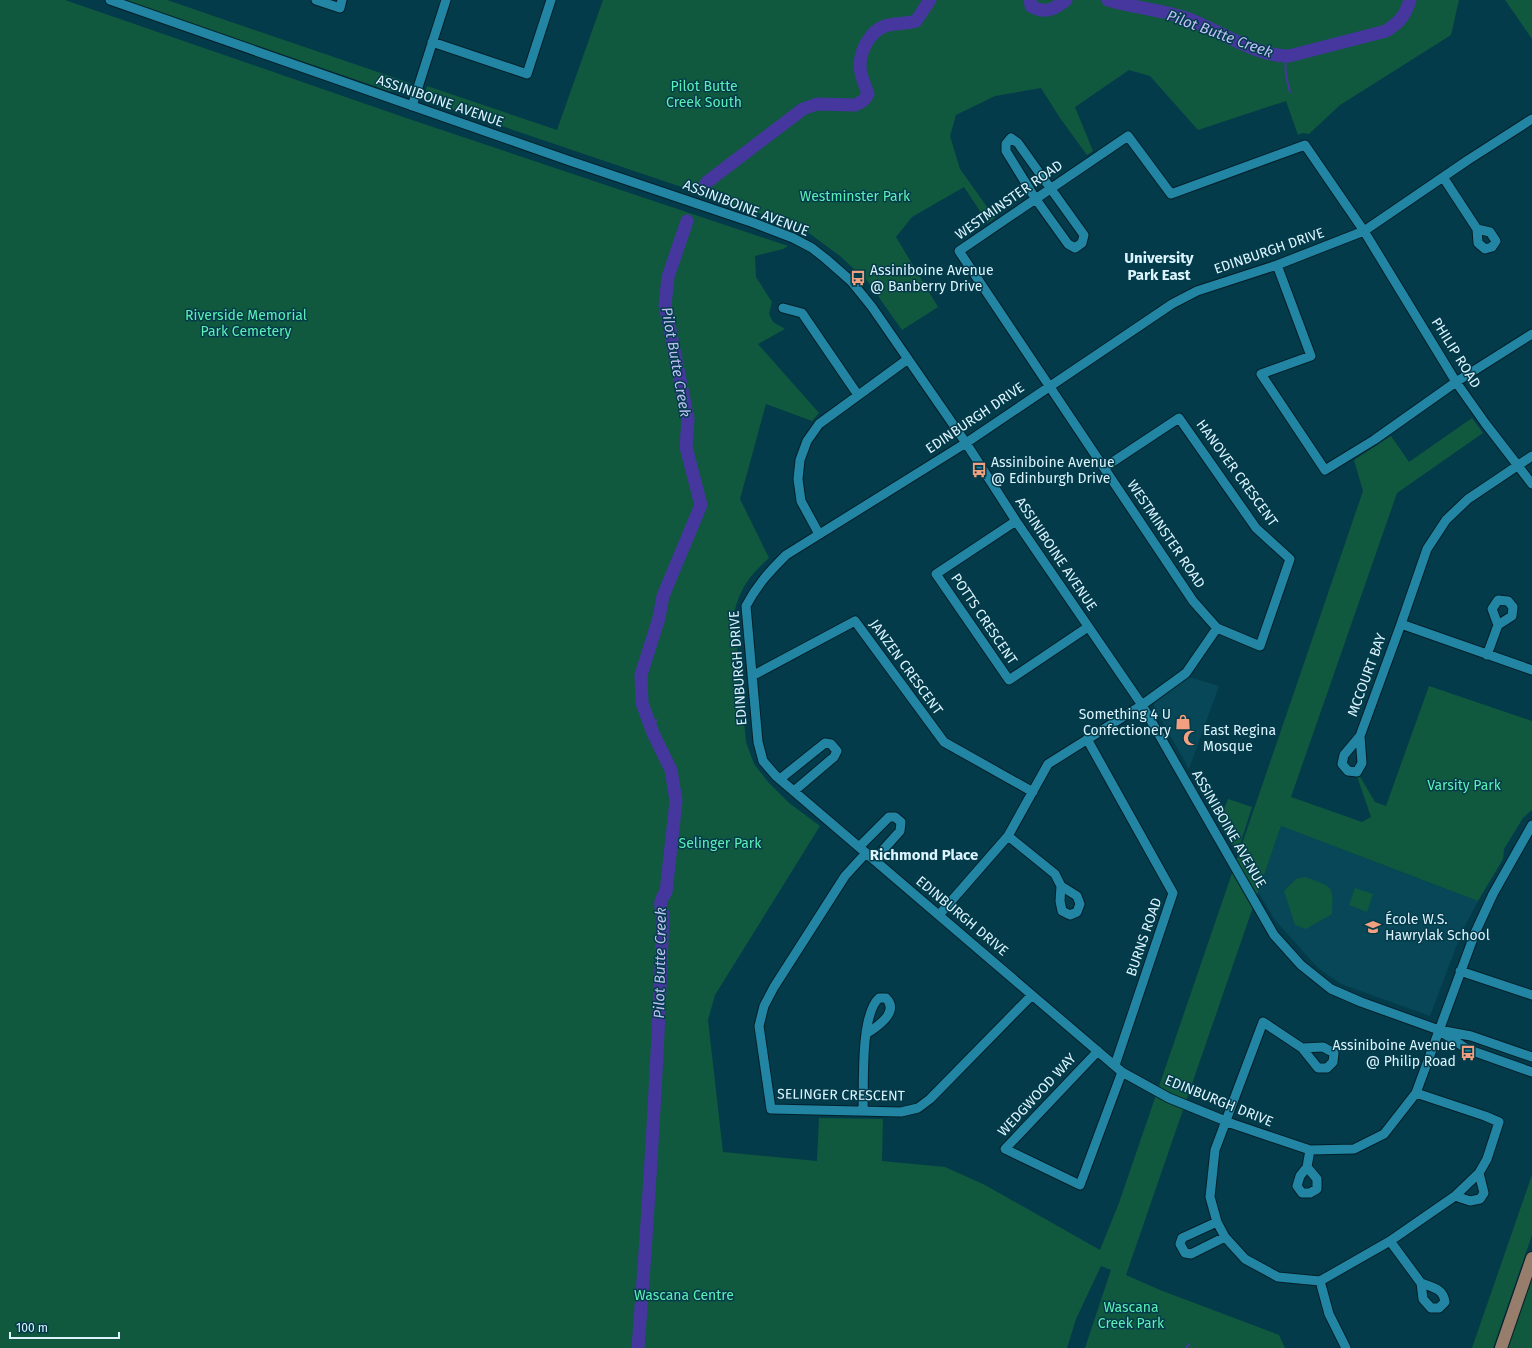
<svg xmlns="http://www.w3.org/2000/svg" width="1532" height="1348" viewBox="0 0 1532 1348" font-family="'Fira Sans',sans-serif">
<rect width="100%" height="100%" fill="#043b4a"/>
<path fill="#074757" d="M 1189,677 L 1219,686 L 1189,769 L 1155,709 L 1154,704 L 1157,698 Z
M 1281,826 L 1478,901 L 1461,934 L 1430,1016 L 1341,984 L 1318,968 L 1275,920 L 1258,892 Z"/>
<path fill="#10593f" d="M 0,0 L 65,0 L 412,120 L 788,246 L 783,249 L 755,256 L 756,277 L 772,302 L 769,314 L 773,322 L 785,329 L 758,344 L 819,413 L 812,421 L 766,404 L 740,499 L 769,558 C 748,578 742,585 734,613 L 746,742 L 754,764 L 768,782 L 789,803 L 820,826 L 715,995 L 708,1020 L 723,1152 L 817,1161 L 819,1118 L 883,1119 L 882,1161 L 945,1167 L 985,1185 L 1100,1250 L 1119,1203 L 1363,491 L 1354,460 L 1391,436 L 1409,462 L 1472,418 L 1483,433 L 1397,493 L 1291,797 L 1362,822 L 1371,817 L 1357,776 L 1359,775 L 1375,802 L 1386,806 L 1429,686 L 1532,721 L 1532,810 L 1523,818 L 1504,849 L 1503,859 L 1478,901 L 1281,826 L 1126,1275 L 1160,1290 L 1279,1335 L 1285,1348 L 1085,1348 L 1111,1270 L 1101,1266 L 1076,1319 L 1067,1348 L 0,1348 Z
M 122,0 L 167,0 L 410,83 L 406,90 L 400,92 L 389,91 Z
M 603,0 L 1459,0 L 1451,35 L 1340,105 L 1309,134 L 1303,133 L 1298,135 L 1286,101 L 1198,130 L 1150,76 L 1129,70 L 1075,107 L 1093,151 L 1087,155 L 1060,118 L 1041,88 L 995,96 L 956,115 L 950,136 L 960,169 L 995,218 L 988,223 L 964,187 L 912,217 L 896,237 L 938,307 L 902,330 L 868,282 L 840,256 L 802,228 L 431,102 C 425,97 425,93 427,86 L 557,130 Z
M 1505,0 L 1532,0 L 1532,39 Z
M 1228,799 L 1252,807 L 1238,851 L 1236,851 L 1219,822 Z
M 1305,877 C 1332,887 1334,884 1332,914 L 1306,929 L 1295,925 L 1284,891 L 1296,879 Z
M 1355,888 L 1373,894 L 1367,912 L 1349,905 Z
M 1532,1175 L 1532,1235 L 1493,1348 L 1472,1348 Z
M 1532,1271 L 1532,1348 L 1504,1348 Z"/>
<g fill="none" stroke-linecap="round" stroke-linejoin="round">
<path stroke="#45379e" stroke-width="2" d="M 1281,56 L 1285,59 L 1286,76 L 1290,92
M 652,727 L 654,722 L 657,720
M 1186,1348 L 1189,1344"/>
<path stroke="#45379e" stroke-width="13" d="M 1030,0 L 1031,6 C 1045,14 1053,10 1066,0
M 1108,0 C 1135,8 1163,10 1189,19 C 1218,30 1257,57 1289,56 L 1386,31 C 1400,22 1405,16 1410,0
M 704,187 L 707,182 L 803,109 L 817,104 L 855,105 C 862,102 865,100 868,94 C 865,85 860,75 860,66 C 860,51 870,31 885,26 C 894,23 906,24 916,21 L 930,0
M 638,1348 C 649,1204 658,1059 663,914 C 659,905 660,900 666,892 L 676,801 L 671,770 L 653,733 L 642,703 L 641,675 L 659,618 L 663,596 L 701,505 L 686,447 L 688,419 L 665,305 L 668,277 L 687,221"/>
<defs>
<path id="minor" d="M 110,0 L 570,161 L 754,223 L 793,238 L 812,248 L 826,259 L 851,281 L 872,307 L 966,443 L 1016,521 L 1142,705 L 1274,935 L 1301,965 L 1331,989 L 1361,1002 L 1439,1030 L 1471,1036 L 1532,1057
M 316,0 L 340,8 L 342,0
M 432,42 L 527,74 L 551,0
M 412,106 L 446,0
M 1532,119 L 1468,160 L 1364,231 L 1277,265 L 1197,291 L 1172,304 L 966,443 L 786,555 C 769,572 757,585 746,606 L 758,742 L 763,761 L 776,776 L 1122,1072 L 1169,1098 L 1233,1124 L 1310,1150 L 1354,1149 L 1384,1134 L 1416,1093 L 1475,933 L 1493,894 L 1532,825
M 1011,138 L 1018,143 L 1084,235 L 1082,243 L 1075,248 L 1068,244 L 1035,198 L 1006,151 L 1006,144 Z
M 1443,177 L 1477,229 L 1478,243 L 1485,249 L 1492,247 L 1496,241 L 1490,232 L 1477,229
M 1277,265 L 1311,356 L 1261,374 L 1325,470 L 1374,440 L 1456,382 L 1532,334
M 783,308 L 802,313 L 858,395
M 1532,456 L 1468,499 L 1446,520 L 1427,549 L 1401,624 L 1532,670
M 1105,467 L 1179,418 L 1256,528 L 1290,559 L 1260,646 L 1217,628 L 1193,601 L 959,251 L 1128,136 L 1171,194 L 1305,145 L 1364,231 L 1456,382 L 1485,423 L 1532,484
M 1016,521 L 936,574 L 1009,680 L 1088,627
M 819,534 L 801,501 L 798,479 L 800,460 L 807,441 L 819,424 L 908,359
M 1487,655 L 1498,625 L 1492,609 L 1498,600 L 1508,601 L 1513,607 L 1512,616 L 1498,625
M 752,676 L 855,621 L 944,742 L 1033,792
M 1360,736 L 1362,763 L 1357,772 L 1348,771 L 1342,764 L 1344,755 L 1360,736 L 1401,624
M 1087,739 L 1173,893 L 1115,1065
M 780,779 L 825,743 L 831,744 L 837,751 L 834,757 L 794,791
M 1008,836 L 1055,874 L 1061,886 L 1077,896 L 1080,904 L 1077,912 L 1070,915 L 1062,911 L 1060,901 L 1061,886
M 859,847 L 889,817 L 895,817 L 901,822 L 900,831 L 874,860
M 866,853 L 845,876 L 774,987 L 764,1006 L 759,1026 L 771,1109 L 901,1112 L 918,1108 L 930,1099 L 1032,995
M 939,915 L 1008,836 L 1048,764 L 1142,705 L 1186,673 L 1217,628
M 1460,971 L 1532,995
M 1443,1033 L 1467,1049 L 1532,1072
M 1302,1048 L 1323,1047 L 1334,1053 L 1333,1062 L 1327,1068 L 1318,1068 L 1302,1048 L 1263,1022 L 1215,1150 L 1210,1197 L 1217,1222 L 1225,1237 L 1245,1259 L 1278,1277 L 1320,1281 L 1390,1241 L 1455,1196 L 1479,1173 L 1487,1159 L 1499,1122 L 1485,1116 L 1416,1093
M 1098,1051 L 1005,1149 L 1080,1185 L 1122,1072
M 863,1111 C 864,1085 860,1015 879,998 L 886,998 C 900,1012 877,1027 866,1034
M 1307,1167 L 1317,1179 L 1317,1189 L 1310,1193 L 1302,1193 L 1297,1186 L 1300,1176 L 1307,1167 L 1310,1150
M 1455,1196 L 1470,1201 L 1480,1199 L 1484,1193 L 1479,1173
M 1217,1222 L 1182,1238 L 1180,1244 L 1185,1253 L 1191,1254 L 1225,1237
M 1390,1241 L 1421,1283 L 1423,1299 L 1431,1308 L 1439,1308 L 1445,1302 C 1443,1288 1433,1288 1421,1283
M 1320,1281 L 1329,1314 L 1346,1348"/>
<path id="major" d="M 1501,1348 L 1532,1258"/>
</defs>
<use href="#minor" stroke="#032029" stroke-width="11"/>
<use href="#major" stroke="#032029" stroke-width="14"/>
<use href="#minor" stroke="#2285a3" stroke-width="9"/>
<use href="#major" stroke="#967d6c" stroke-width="12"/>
</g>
<defs>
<symbol id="bus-bare" viewBox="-9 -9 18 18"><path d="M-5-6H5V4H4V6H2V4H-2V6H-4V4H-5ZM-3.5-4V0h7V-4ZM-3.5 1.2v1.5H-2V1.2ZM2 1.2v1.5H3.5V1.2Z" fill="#f2a07f" stroke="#043b4a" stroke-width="2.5" paint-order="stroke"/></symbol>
<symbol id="shop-bare" viewBox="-9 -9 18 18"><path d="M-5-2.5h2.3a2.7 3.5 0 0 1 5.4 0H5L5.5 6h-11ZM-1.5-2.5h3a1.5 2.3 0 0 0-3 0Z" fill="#f2a07f" stroke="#043b4a" stroke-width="2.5" paint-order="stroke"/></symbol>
<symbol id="mosque-bare" viewBox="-9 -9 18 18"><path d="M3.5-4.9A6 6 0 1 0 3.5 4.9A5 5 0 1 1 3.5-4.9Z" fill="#f2a07f" stroke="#043b4a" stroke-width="2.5" paint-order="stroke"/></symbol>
<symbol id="school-bare" viewBox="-9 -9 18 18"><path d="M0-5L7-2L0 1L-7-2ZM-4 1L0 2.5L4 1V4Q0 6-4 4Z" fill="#f2a07f" stroke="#043b4a" stroke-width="2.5" paint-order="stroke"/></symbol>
</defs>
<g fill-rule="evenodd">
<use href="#bus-bare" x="847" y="267" width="22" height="22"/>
<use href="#bus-bare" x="968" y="459" width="22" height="22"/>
<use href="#shop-bare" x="1172" y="711" width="22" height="22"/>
<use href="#mosque-bare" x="1180" y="727" width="22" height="22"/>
<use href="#school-bare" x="1362" y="916" width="22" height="22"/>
<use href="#bus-bare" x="1457" y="1042" width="22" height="22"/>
</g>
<g text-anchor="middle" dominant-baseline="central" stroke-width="3" stroke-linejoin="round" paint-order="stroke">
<g font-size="14" fill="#5cefb4" stroke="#043b4a">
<text x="704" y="86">Pilot Butte<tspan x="704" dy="16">Creek South</tspan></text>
<text x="855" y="196">Westminster Park</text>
<text x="246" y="315">Riverside Memorial<tspan x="246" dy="16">Park Cemetery</tspan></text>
<text x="1464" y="785">Varsity Park</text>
<text x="720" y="843">Selinger Park</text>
<text x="684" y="1295">Wascana Centre</text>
<text x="1131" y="1307">Wascana<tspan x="1131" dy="16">Creek Park</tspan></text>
</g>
<g font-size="14" fill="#dbf4fe" stroke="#043b4a">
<text transform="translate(440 101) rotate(19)">ASSINIBOINE AVENUE</text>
<text transform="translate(1009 200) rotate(-35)">WESTMINSTER ROAD</text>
<text transform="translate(746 208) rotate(21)">ASSINIBOINE AVENUE</text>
<text transform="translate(1269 251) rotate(-19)">EDINBURGH DRIVE</text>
<text transform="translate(1456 353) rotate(58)">PHILIP ROAD</text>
<text transform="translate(975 418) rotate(-34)">EDINBURGH DRIVE</text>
<text transform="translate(1237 473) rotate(54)">HANOVER CRESCENT</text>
<text transform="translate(1166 534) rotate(56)">WESTMINSTER ROAD</text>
<text transform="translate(1056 554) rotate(56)">ASSINIBOINE AVENUE</text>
<text transform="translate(984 619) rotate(56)">POTTS CRESCENT</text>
<text transform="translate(906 667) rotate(54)">JANZEN CRESCENT</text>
<text transform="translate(738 668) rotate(-94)">EDINBURGH DRIVE</text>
<text transform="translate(1367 675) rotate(-70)">MCCOURT BAY</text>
<text transform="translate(1229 829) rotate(60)">ASSINIBOINE AVENUE</text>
<text transform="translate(962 916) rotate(40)">EDINBURGH DRIVE</text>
<text transform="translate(1144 937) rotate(-71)">BURNS ROAD</text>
<text transform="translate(841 1095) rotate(1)">SELINGER CRESCENT</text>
<text transform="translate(1037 1095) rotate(-47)">WEDGWOOD WAY</text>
<text transform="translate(1219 1101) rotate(22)">EDINBURGH DRIVE</text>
</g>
<g font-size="14" fill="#dbf4fe" stroke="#043b4a" text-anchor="start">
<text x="870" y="270">Assiniboine Avenue<tspan x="870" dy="16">@ Banberry Drive</tspan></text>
<text x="991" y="462">Assiniboine Avenue<tspan x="991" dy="16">@ Edinburgh Drive</tspan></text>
<text x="1171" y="714" text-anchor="end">Something 4 U<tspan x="1171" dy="16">Confectionery</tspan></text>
<text x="1203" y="730">East Regina<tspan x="1203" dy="16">Mosque</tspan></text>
<text x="1385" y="919">École W.S.<tspan x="1385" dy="16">Hawrylak School</tspan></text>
<text x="1456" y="1045" text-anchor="end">Assiniboine Avenue<tspan x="1456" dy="16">@ Philip Road</tspan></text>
</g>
<g font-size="15" font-style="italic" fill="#bdbef5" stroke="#043b4a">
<text transform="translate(1220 34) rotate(20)">Pilot Butte Creek</text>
<text transform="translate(676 362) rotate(80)">Pilot Butte Creek</text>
<text transform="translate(660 963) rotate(-89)">Pilot Butte Creek</text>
</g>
<g font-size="15" font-weight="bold" fill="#dbf4fe" stroke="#043b4a">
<text x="1159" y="258">University<tspan x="1159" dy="17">Park East</tspan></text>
<text x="924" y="855">Richmond Place</text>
</g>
</g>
<path d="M10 1332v6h109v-6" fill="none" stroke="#dbf4fe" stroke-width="2"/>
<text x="16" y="1332" font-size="12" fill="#dbf4fe" stroke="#043b4a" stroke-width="3" paint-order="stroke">100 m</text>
</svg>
